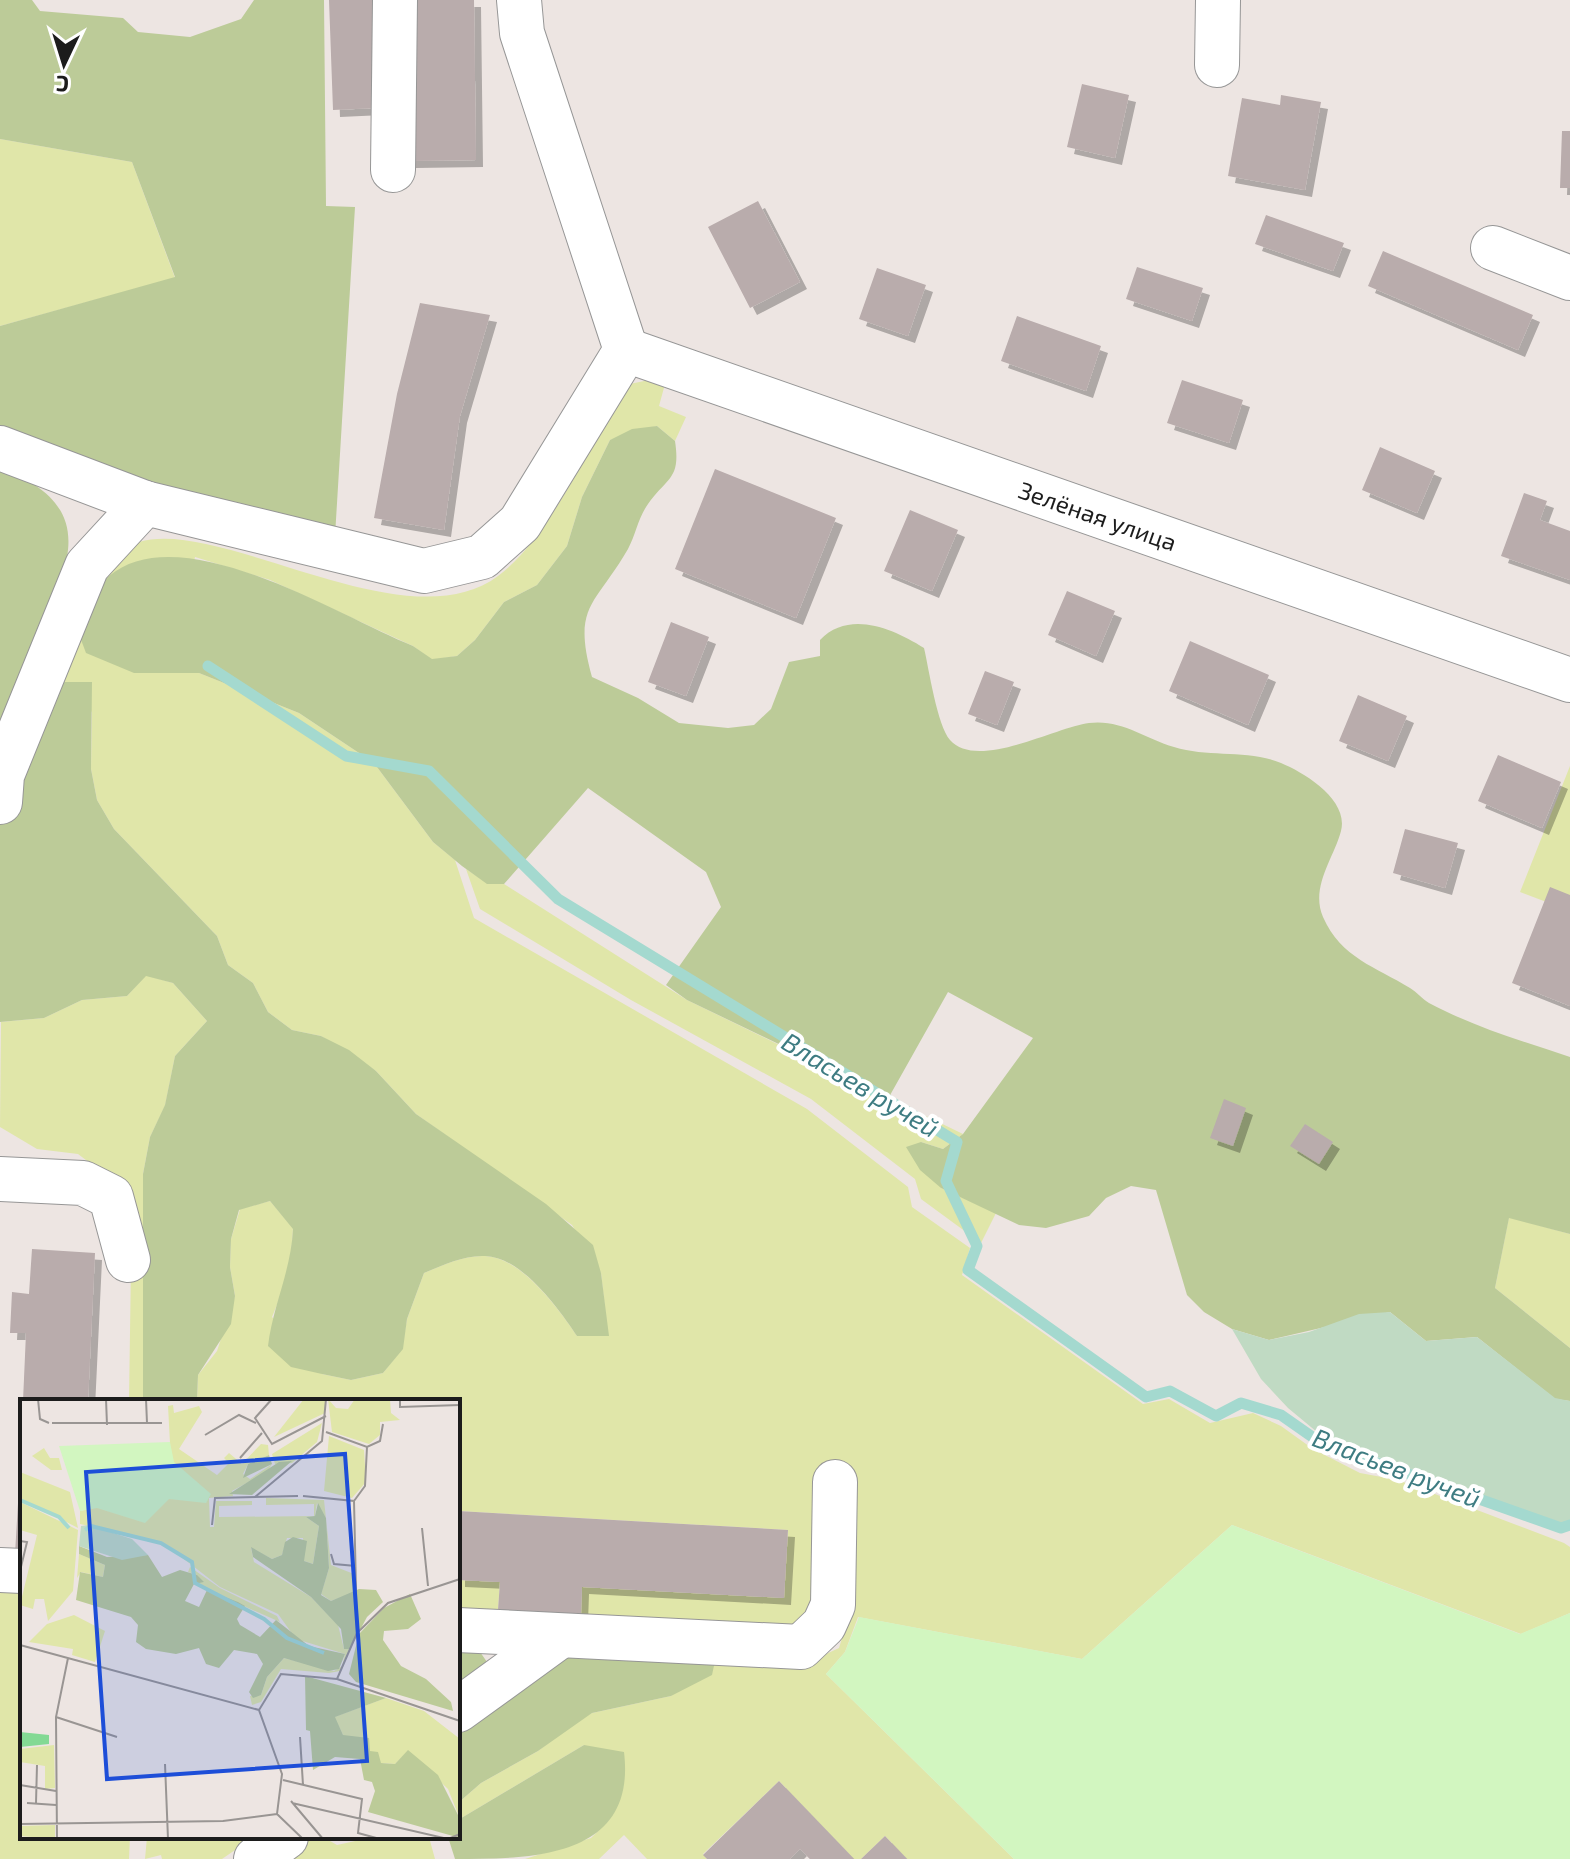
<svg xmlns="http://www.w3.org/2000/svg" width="1570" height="1859" viewBox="0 0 1570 1859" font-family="'Exo 2',sans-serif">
<defs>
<filter id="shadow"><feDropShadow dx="7" dy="7" stdDeviation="0" flood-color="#0004"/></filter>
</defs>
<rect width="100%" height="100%" fill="#ede5e2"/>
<path fill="#e0e6a9" d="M 0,139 L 132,162 L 175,278 L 0,326 Z
M 649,380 L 665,384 L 659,406 L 686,417 L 675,441 L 657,426 L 610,440 L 582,497 L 567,546 L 537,585 L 504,602 L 475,640 L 457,656 L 432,660 L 413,646 L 270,580 L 195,557 L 173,672 L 199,673 L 299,713 L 374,763 L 433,842 L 455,860 L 474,918 L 807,1109 L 908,1187 L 912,1207 L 970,1248 L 962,1275 L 1143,1404 L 1169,1399 L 1210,1423 L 1253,1413 L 1281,1426 L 1313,1449 L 1360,1473 L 1398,1480 L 1564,1543 L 1570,1547 L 1570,1613 L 1521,1634 L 1232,1525 L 1082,1659 L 858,1617 L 845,1652 L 826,1674 L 1014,1859 L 907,1859 L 885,1836 L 861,1859 L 854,1859 L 779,1781 L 703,1854 L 707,1859 L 647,1859 L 624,1835 L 599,1859 L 525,1859 L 591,1838 L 609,1820 L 584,1745 L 458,1820 L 458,1803 L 481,1783 L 538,1751 L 578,1720 L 592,1713 L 671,1696 L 715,1661 L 811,1661 L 839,1648 L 847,1622 L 820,1605 L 799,1626 L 581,1615 L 582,1587 L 784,1598 L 788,1530 L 458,1511 L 458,1401 L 197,1401 L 198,1375 L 217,1351 L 235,1296 L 230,1267 L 231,1239 L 240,1209 L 270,1201 L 293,1228 C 292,1261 285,1287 272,1317 L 322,1374 L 351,1380 L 383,1373 L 402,1349 L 407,1319 L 424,1273 C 443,1265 464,1255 485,1256 C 521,1257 559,1309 577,1336 L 608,1336 L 601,1273 L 572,1225 L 416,1114 L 376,1071 L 321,1036 L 292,1030 L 268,1012 L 253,983 L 228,965 L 217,936 L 114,829 L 97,800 L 91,769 L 92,712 L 54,682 C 71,645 89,580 119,553 C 187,492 398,651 498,576 C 550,537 592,442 625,385 Z
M 1570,766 L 1570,911 L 1520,892 Z
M 466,869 L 487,883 L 504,884 L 687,1000 L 963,1134 L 943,1149 L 921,1142 L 941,1188 L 996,1213 L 981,1243 L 921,1199 L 915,1179 L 811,1099 L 631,1000 L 480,909 Z
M 146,975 L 173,983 L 207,1021 L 175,1056 L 165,1106 L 150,1137 L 143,1174 L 143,1401 L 129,1401 L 132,1195 L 78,1154 L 37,1149 L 0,1127 L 1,1022 L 44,1018 L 82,1000 L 127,996 Z
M 1509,1217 L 1570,1234 L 1570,1348 L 1495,1288 Z
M 458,1580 L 500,1582 L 498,1610 L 458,1622 Z
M 0,1586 L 22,1588 L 22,1837 L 130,1837 L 129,1859 L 0,1859 Z
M 147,1837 L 247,1837 L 251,1839 L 222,1859 L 162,1859 L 161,1855 L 145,1859 Z
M 303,1837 L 323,1837 L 337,1845 L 369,1838 L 429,1837 L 435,1859 L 273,1859 Z"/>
<path fill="#bccb98" d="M 0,0 L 32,0 L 40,11 L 123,18 L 138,32 L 190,37 L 241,19 L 254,0 L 324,0 L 326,206 L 355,207 L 335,536 L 164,493 L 0,426 L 0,326 L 175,277 L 132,162 L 0,139 Z
M 657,426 L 675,441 C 681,480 667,477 648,504 C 638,518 636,534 628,549 C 595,606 572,605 592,677 L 638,698 L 679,723 L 728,728 L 754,725 L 771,709 L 789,662 L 820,656 L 820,640 C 849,610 892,628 924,648 C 929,669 937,725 950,740 C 977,771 1056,727 1089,723 C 1121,719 1144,738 1174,747 C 1209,758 1247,749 1281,763 C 1305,773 1349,800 1341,831 C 1334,858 1310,887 1323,917 C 1341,958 1376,967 1410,988 C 1417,992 1422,999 1429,1003 C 1474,1027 1522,1041 1570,1057 L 1570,1234 L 1509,1218 L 1495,1288 L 1570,1348 L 1570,1401 L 1555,1399 L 1477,1337 L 1426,1341 L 1390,1312 L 1269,1340 L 1232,1329 L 1204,1312 L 1187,1295 L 1156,1190 L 1131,1186 L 1106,1198 L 1089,1216 L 1046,1228 L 1019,1225 L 941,1188 L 920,1170 L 906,1147 L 921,1142 L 943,1149 L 963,1134 L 1033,1038 L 948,992 L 889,1097 L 687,1000 L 666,985 L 721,907 L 706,872 L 588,788 L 504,884 L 487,884 L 462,866 L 433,842 L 374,763 L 299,713 L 199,673 L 134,673 L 86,653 L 80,637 C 87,619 95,589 109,576 C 181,515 340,617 413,646 L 432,659 L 457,656 L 475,640 L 504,602 L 537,585 L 567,546 L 582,497 L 610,440 L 632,429 Z
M 0,467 C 42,485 76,507 67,557 L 0,749 Z
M 54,682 L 92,682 L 91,769 L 97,800 L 114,829 L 217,936 L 228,965 L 253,983 L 268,1012 L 292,1030 L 321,1036 L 349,1050 L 376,1071 L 416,1114 L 546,1204 L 593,1245 L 601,1273 L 609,1336 L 577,1336 C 559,1309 522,1257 485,1256 C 464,1255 443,1265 424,1273 L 407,1319 L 403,1349 L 383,1373 L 351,1380 L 322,1374 L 291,1367 L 268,1346 C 273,1305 291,1271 293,1229 L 270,1201 L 239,1210 L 231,1239 L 230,1267 L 235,1296 L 231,1324 L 198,1375 L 197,1401 L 143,1401 L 143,1174 L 150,1137 L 165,1105 L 175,1056 L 207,1021 L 173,983 L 146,976 L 127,996 L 82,1000 L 44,1018 L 0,1022 L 0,793 Z
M 458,1647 L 478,1649 L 487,1662 L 458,1686 Z
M 579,1648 L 715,1661 L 712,1675 L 671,1696 L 592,1713 L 538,1751 L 481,1783 L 458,1803 L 458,1730 Z
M 584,1745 L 624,1752 C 637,1859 531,1859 455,1859 L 448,1837 L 458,1837 L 458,1820 Z"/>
<path fill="#c0dac3" d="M 1390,1312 L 1426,1341 L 1477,1337 L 1555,1398 L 1570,1401 L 1570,1527 L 1323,1437 L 1288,1408 L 1261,1379 L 1232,1329 L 1269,1340 L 1309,1332 L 1359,1314 Z"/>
<path fill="#d2f6c0" d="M 1232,1525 L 1520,1634 L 1570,1613 L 1570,1859 L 1014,1859 L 826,1674 L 845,1652 L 859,1617 L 1082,1659 Z"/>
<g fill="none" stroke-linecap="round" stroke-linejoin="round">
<path stroke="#a4d9cf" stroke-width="11" d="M 208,666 L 346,756 L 429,771 L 558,899 L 957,1142 L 946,1181 L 977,1246 L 968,1270 L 1146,1397 L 1170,1391 L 1216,1416 L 1241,1403 L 1281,1415 L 1321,1443 L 1561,1528 L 1570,1525"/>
</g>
<path fill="#b9acac" filter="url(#shadow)" d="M 329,0 L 372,0 L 376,108 L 333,110 Z
M 407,0 L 474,0 L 476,160 L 409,161 Z
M 1082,84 L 1129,95 L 1115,158 L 1067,147 Z
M 1281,95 L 1321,102 L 1305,190 L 1228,176 L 1242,98 L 1280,105 Z
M 1562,131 L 1570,131 L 1570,188 L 1560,188 Z
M 758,201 L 800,282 L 750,308 L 708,227 Z
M 1266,215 L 1344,243 L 1333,271 L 1255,244 Z
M 1383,251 L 1533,315 L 1518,350 L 1368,286 Z
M 1137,267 L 1203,288 L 1192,321 L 1126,299 Z
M 877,268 L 926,285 L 908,336 L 859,319 Z
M 420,303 L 490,315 L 460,416 L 444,530 L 374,518 L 397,394 Z
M 1017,316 L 1101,346 L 1086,391 L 1001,361 Z
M 1182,380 L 1243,400 L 1229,443 L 1167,423 Z
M 1380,447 L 1435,471 L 1417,513 L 1362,490 Z
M 715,469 L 836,518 L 796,618 L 675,569 Z
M 1524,493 L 1547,501 L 1540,520 L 1570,531 L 1570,580 L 1501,556 Z
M 910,510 L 958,530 L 932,591 L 884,571 Z
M 1067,591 L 1115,611 L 1096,656 L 1048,635 Z
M 671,622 L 709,637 L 686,696 L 648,682 Z
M 1190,641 L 1269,675 L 1248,725 L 1169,691 Z
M 985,671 L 1014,682 L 997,725 L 968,714 Z
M 1358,695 L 1407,716 L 1388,761 L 1339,741 Z
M 1498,755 L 1561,782 L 1542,828 L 1478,801 Z
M 1405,829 L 1458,843 L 1445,888 L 1393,873 Z
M 1550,887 L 1570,895 L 1570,1006 L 1512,983 Z
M 1224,1099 L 1246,1108 L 1233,1146 L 1210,1138 Z
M 1305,1124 L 1333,1142 L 1319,1164 L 1290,1146 Z
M 32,1249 L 95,1253 L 88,1401 L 23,1401 L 26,1333 L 10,1333 L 12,1292 L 29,1294 Z
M 20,1469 L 22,1469 L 22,1554 L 15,1554 Z
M 458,1511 L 788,1530 L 784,1598 L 582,1587 L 581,1615 L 498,1610 L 500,1582 L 458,1580 Z
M 779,1781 L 854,1859 L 810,1859 L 800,1849 L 790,1859 L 707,1859 L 703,1855 Z
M 885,1836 L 907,1859 L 861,1859 Z"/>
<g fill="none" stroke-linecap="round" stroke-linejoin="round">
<defs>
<g id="minor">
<path d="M 1217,65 L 1218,0"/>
<path d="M 393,170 L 395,0"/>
<path d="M 1493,248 L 1570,278"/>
<path id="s1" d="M 626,350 L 1570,680"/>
<path d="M 0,448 L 145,503 L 424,571 L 482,557 L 520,523 L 626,350 L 522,33 L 519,0"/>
<path d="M 0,802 L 2,775 L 87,566 L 145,503"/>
<path d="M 0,1179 L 83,1183 L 111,1197 L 128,1260"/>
<path d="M 0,1570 L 22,1571"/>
<path d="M 458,1630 L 801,1647 L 824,1625 L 833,1605 L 835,1482"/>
<path d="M 458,1710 L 560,1636"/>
<path d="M 256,1859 L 286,1837"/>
</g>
</defs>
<use href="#minor" stroke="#969696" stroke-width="46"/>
<use href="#minor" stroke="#fff" stroke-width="44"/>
</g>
<g text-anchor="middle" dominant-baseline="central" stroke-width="8" stroke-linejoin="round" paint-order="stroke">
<g font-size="24" fill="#1c1c1c" stroke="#fff">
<text stroke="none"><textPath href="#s1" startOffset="500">Зелёная улица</textPath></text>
</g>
<g font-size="26" font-style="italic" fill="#3e7c82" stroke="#fff">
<text transform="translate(861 1084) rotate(31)">Власьев ручей</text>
<text transform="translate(1397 1467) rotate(21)">Власьев ручей</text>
</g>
</g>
<g transform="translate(20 1399)">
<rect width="440" height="440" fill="#ede5e2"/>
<path d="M 284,0 L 305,0 L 305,14 L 254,38 ZM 308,0 L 316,9 L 328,10 L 335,0 L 370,0 L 371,14 L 380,21 L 360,23 L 360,36 L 349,45 L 312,33 ZM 153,6 L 154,14 L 179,7 L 182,13 L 159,50 L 197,76 L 209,64 L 204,59 L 209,54 L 222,65 L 241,45 L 248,46 L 249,56 L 228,65 L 223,75 L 230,80 L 252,65 L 247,73 L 212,92 L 213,97 L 189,99 L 190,128 L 194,128 L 196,102 L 232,102 L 232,106 L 199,107 L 199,118 L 294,117 L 294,105 L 246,106 L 246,99 L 304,101 L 311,166 L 334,175 L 335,193 L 311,202 L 301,195 L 309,169 L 306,119 L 297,104 L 295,117 L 286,118 L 299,127 L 293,165 L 284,162 L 283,139 L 267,139 L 262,156 L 252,160 L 231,149 L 234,163 L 291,198 L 318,226 L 324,250 L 330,250 L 320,272 L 309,274 L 261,270 L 241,303 L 232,306 L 230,297 L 241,296 L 247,278 L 264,259 L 314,272 L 322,267 L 325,255 L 276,240 L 258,215 L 200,188 L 142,143 L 60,125 L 60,112 L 130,97 L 187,102 L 129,95 L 61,110 L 56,99 L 77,99 L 150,44 L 148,7 ZM 302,24 L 297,43 L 272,64 L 255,65 L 252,55 ZM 309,37 L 344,51 L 346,83 L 332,99 L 304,92 ZM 24,49 L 30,59 L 39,59 L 42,71 L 31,71 L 12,57 ZM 0,73 L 50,93 L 58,129 L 0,99 ZM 0,103 L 58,131 L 53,192 L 28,222 L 24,200 L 15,200 L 13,210 L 0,206 L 17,136 L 0,131 ZM 59,155 L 85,166 L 83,178 L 61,173 L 57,179 ZM 170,168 L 200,189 L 257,217 L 260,223 L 174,185 L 177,176 L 168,173 ZM 54,216 L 85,232 L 75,263 L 52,256 L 53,250 L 9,243 L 27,225 ZM 366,299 L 404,312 L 440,340 L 440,420 L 428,390 L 388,352 L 375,365 L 360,364 L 323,336 L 314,318 ZM 34,346 L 35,389 L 25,390 L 25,367 L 0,363 L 0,350 ZM 35,426 L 35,440 L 0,437 L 0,427 Z" fill="#e0e6a9"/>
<path d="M 249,56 L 252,65 L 223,79 L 228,65 ZM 272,62 L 232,96 L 209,95 L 259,63 ZM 298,104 L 306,119 L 309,169 L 301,196 L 311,202 L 339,190 L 356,191 L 363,203 L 347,218 L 330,250 L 324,250 L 321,230 L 291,198 L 233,158 L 231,148 L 252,160 L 262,156 L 265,143 L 273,138 L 287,142 L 284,162 L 293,165 L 299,127 L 286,118 L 295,117 ZM 59,147 L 87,158 L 128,156 L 142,178 L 160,171 L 177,176 L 184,183 L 174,185 L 165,202 L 179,208 L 187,191 L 218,203 L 225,207 L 217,220 L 220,226 L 240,238 L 256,221 L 289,247 L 325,255 L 319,270 L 308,272 L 264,259 L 247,278 L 241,296 L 233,299 L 229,293 L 243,265 L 237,255 L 214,251 L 199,269 L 186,265 L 179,249 L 156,255 L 126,250 L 116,243 L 118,226 L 111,218 L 56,201 L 60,173 L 83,178 L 85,166 L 59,155 ZM 390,195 L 401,220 L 388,230 L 364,232 L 363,241 L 381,267 L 406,280 L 431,303 L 433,312 L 336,283 L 329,275 L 339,235 L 364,209 ZM 285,277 L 366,299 L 315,318 L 323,336 L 349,339 L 350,352 L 358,353 L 361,364 L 375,365 L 388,351 L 418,376 L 440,420 L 440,439 L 348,413 L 355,392 L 352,383 L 344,381 L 340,360 L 315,358 L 293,371 L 290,332 L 286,331 Z" fill="#bccb98"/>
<path d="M 68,126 L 112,140 L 128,156 L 102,161 L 59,147 L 61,127 Z" fill="#c0dac3"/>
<path d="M 150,43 L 154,63 L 191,95 L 186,104 L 149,100 L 125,124 L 77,109 L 60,112 L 39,47 Z" fill="#d2f6c0"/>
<path d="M 0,333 L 29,336 L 29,345 L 0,348 Z" fill="#83d994"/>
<path fill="none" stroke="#a4d9cf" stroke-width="4" d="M 0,101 L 39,118 L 49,129M 65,131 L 71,127 L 141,144 L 172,163 L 175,184 L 244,220 L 267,239 L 304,254"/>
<path fill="none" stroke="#999593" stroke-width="2" d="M 18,0 L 20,20 L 29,24M 86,0 L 87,26M 126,0 L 127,24M 252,0 L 235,19 L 252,45 L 306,17M 380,0 L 380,8 L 440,6M 32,24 L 142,24M 306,33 L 347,48 L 360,42 L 363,25M 185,36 L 219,16 L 236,24M 220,59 L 242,34M 283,97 L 334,102 L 337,234 L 317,280M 235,98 L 302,42 L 306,0M 334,102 L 345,87 L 347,48M 192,126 L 195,99 L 278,97M 402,129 L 408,187M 0,142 L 7,143 L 0,172M 311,155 L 314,165 L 336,167M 337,234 L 368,204 L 440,180M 0,246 L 239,311M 36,318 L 97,338M 280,338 L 283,386M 145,365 L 148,440M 263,381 L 342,400 L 338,434 L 360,440M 0,386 L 36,392M 271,402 L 303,440M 7,404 L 36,406M 16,404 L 17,366M 272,404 L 428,440 L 440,435M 257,415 L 262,375 L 239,311 L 261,275 L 317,280 L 440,322M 257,415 L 283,440M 0,425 L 203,422 L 257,415M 37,440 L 36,318 L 48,259"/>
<path fill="#1d4ed8" fill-opacity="0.15" stroke="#1d4ed8" stroke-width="4" d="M 325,55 L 347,362 L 87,380 L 66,73 Z"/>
<rect width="440" height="440" fill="none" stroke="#1c1c1c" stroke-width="4"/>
</g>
<g transform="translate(64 64) rotate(184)" stroke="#ffffff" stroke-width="6" paint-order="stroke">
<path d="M0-6L14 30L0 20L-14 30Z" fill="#1c1c1c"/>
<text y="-12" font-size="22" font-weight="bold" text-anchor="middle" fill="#1c1c1c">С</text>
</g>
</svg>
